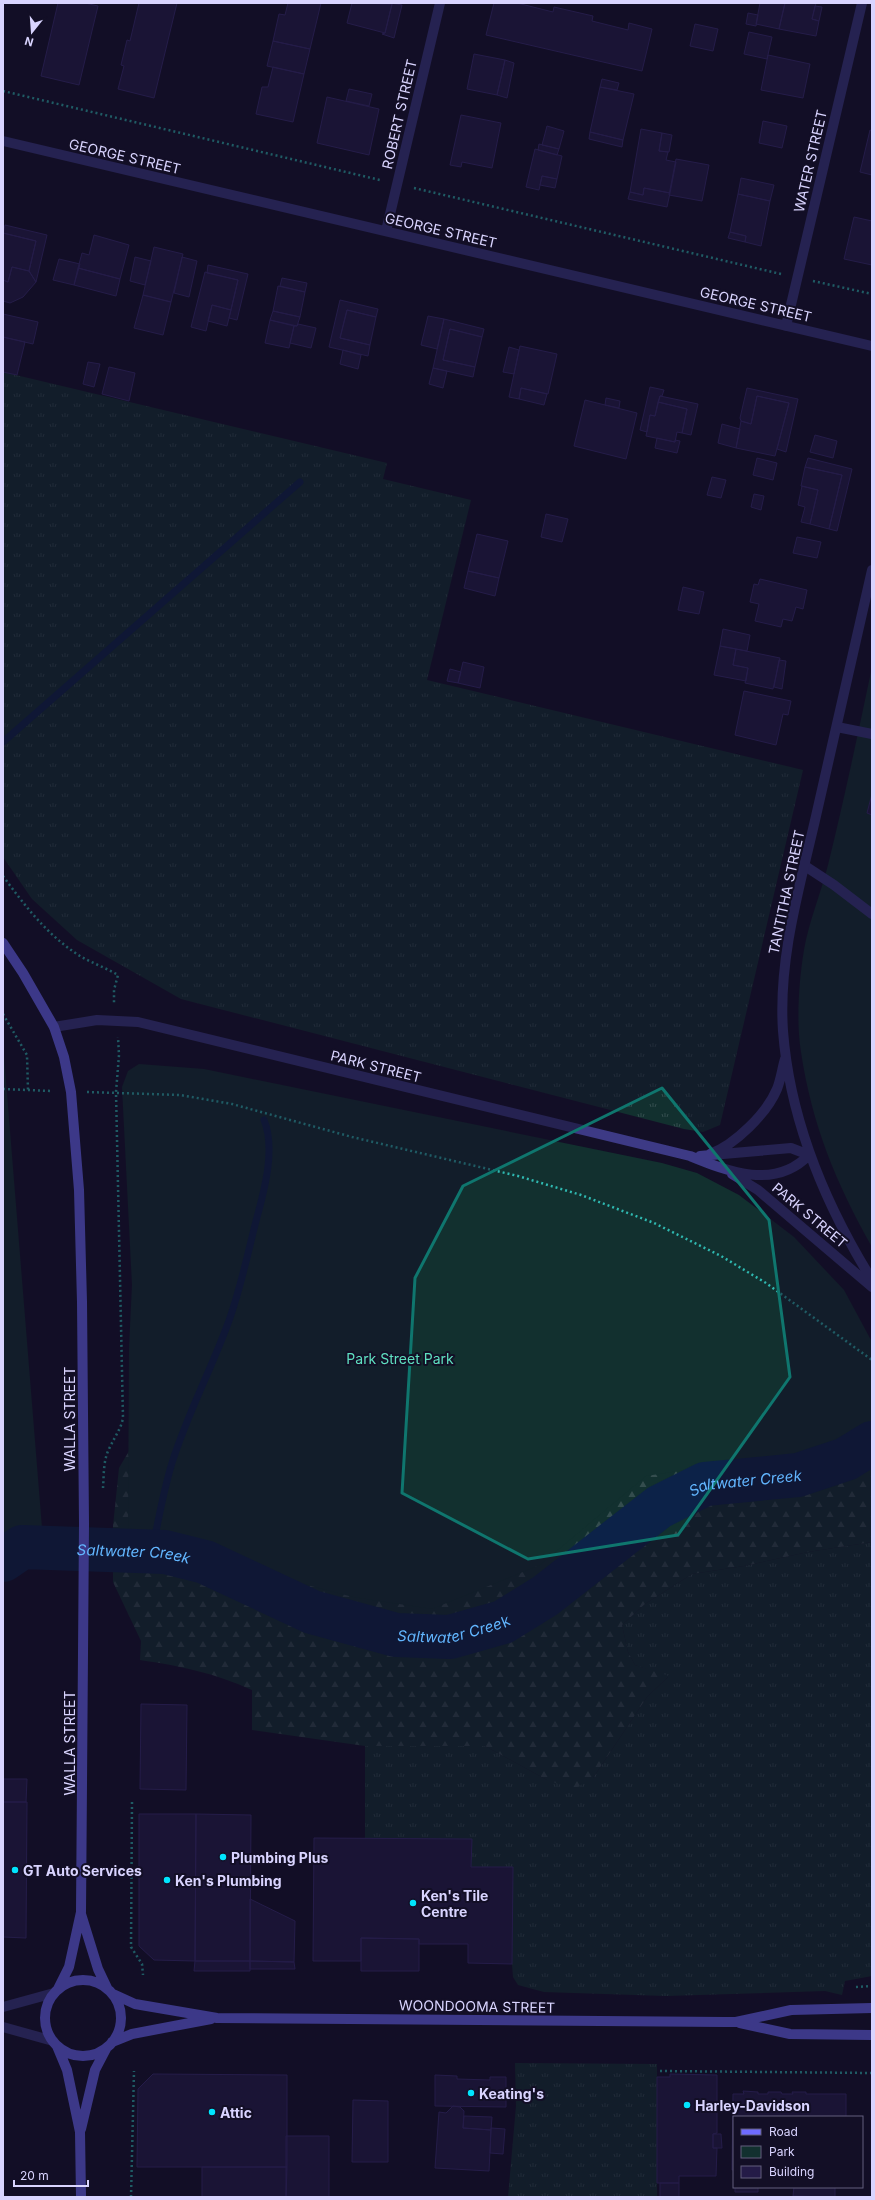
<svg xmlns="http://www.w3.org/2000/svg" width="875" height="2200" viewBox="0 0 875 2200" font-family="Inter,sans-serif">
<defs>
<pattern id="grass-tufts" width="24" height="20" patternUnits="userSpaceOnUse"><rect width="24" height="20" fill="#12302f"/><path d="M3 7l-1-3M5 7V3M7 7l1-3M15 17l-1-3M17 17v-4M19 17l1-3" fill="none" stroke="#344d4e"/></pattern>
<pattern id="forest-firs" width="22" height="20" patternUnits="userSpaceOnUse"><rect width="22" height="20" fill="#12302f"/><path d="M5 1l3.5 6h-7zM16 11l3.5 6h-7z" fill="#344d4e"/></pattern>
</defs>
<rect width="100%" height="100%" fill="#130f26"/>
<path fill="url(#grass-tufts)" d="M 3,372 L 387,463 L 383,479 L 471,500 L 427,680 L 803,770 L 720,1125 L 703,1132 L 684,1129 L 181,999 L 77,940 L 32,899 L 3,857 Z
M 872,1542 L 872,1976 L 845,1981 L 842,1995 L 825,1991 L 666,1996 L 544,1992 L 518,1985 L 513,1977 L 512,1964 L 513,1867 L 471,1867 L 472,1839 L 365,1838 L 365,1746 L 485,1746 L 547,1780 L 593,1778 L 647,1697 L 668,1677 L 635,1665 L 628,1652 L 622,1625 L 645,1604 L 692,1574 L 744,1566 L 808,1552 Z
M 515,2063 L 657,2064 L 657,2197 L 508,2197 L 516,2106 Z"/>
<path fill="url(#forest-firs)" d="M 872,1365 L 872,1542 L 808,1552 L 744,1566 L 692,1574 L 645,1604 L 622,1625 L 628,1652 L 635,1665 L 669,1676 L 647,1697 L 593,1778 L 574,1789 L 547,1780 L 485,1746 L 365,1746 L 252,1730 L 252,1690 C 214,1673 181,1666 140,1660 L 141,1641 L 113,1582 L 113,1526 L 119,1468 L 129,1451 Z"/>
<path fill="#12302f" d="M 872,667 L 872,1247 C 836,1183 812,1125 801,1052 C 796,1022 799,980 804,950 C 809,921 821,893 828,865 C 844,800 858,734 872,667 Z
M 3,1044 L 42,1528 L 3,1540 Z
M 139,1064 L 204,1069 L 662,1163 L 697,1173 L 739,1195 L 794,1237 L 844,1290 L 872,1342 L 872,1423 L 804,1452 L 646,1476 L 540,1565 L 432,1609 L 353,1597 L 128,1538 L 129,1348 L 132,1285 L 122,1087 L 128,1071 Z"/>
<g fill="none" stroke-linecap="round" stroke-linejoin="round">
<path stroke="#0c2248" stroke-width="7" d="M 3,742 L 300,482
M 152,1552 C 158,1522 163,1492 172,1463 C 187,1415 210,1372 227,1326 C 240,1292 247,1256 256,1221 C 264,1192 276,1149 264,1120"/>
<path stroke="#0c2248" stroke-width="44" id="s1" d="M 3,1560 L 22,1547 L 165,1552 L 205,1562 L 312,1612 L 396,1635 L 450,1637 L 503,1622 L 545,1596 L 659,1507 L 705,1484 L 798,1475 L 846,1459 L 872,1443"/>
</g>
<path fill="#241b47" stroke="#3b2d73" d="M 58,3 L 85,3 L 98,6 L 79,85 L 41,76 Z
M 139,3 L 177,3 L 154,98 L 118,89 L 124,66 L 121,65 L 127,40 L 130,41 Z
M 288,3 L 321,3 L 310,49 L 273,41 L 279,14 L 285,15 Z
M 352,3 L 392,4 L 385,33 L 347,23 Z
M 390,3 L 402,5 L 394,38 L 382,34 L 385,33 L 392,4 Z
M 494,3 L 517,3 L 553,12 L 554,7 L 593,16 L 592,21 L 628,30 L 629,23 L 652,29 L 642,71 L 486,35 Z
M 760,3 L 785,3 L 779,29 L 756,24 Z
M 785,3 L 816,3 L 812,19 L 819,21 L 816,36 L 779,29 Z
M 815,6 L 822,7 L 819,21 L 812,19 Z
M 748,13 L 758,15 L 756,26 L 746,24 Z
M 695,24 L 718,29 L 713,51 L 690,46 Z
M 749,32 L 772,37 L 767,59 L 744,54 Z
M 273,41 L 310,49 L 304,74 L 267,66 Z
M 474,54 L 505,60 L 497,95 L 467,89 Z
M 768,55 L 810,64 L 803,98 L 761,90 Z
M 505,60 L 514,63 L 507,98 L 497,95 Z
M 273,67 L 304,74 L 293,122 L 256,114 L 262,87 L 268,87 Z
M 602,79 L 619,83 L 617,90 L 600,87 Z
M 600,87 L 634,94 L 623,140 L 590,132 Z
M 349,89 L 372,94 L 369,106 L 346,101 Z
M 327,97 L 379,109 L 369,155 L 317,143 Z
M 461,115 L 501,123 L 492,168 L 462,162 L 461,167 L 450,165 Z
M 763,121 L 787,126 L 782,148 L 759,143 Z
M 547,126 L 564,131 L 559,149 L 542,145 Z
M 641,129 L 662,133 L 659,151 L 668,152 L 666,160 L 676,162 L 670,193 L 644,188 L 643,195 L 630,192 Z
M 870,130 L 872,131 L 872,175 L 860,172 Z
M 590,132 L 623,140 L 622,147 L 589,139 Z
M 662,133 L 672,135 L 669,152 L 659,151 Z
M 539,144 L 559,149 L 557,155 L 538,150 Z
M 535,149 L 562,156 L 557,179 L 542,176 L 539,190 L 526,187 Z
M 676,159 L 709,165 L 702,201 L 669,195 Z
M 542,176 L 557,179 L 555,188 L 540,185 Z
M 741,178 L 774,185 L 770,201 L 738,194 Z
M 644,188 L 670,193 L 667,207 L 628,199 L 630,192 L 643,195 Z
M 738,194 L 770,201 L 761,246 L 745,242 L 746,236 L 730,232 Z
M 854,217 L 872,221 L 872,265 L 844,259 Z
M 5,225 L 47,235 L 36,282 L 29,271 L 36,241 L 3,233 Z
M 730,232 L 746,236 L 745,242 L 728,238 Z
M 3,233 L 36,241 L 29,271 L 12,267 L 8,282 L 3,280 Z
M 94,235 L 129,245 L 120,279 L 78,268 L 82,253 L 89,255 Z
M 154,247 L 183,254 L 171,302 L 143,295 Z
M 135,257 L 151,261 L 145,285 L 130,281 Z
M 182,257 L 197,261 L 189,297 L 174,293 Z
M 59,259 L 80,264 L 74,285 L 53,280 Z
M 208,265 L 248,274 L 237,320 L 229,318 L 238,280 L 207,273 Z
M 12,267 L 29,271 L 36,282 L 23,297 L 10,303 L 3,301 L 3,280 L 8,282 Z
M 78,268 L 120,279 L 116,296 L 74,285 Z
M 205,272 L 238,280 L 231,310 L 212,305 L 206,331 L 191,327 Z
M 282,278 L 307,283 L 305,292 L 280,286 Z
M 278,286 L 305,292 L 300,317 L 273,311 Z
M 143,295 L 171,302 L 163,335 L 134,328 Z
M 340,300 L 378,309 L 376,317 L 347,310 L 340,338 L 370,345 L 368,356 L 329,347 Z
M 212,305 L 231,310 L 227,326 L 208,321 Z
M 347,310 L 376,317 L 370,345 L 340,338 Z
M 273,311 L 300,317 L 297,326 L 270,320 Z
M 3,314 L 38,322 L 33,344 L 3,337 Z
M 428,316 L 444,319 L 437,349 L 421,345 Z
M 444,319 L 484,329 L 482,337 L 450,329 L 443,360 L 475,367 L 473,377 L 433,368 Z
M 270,320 L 294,326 L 289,348 L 265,343 Z
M 298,324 L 316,328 L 311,348 L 290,343 L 294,326 L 297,326 Z
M 450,329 L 482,337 L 475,367 L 443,360 Z
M 3,337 L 25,342 L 17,375 L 3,372 Z
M 520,346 L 557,354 L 548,394 L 521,388 L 519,399 L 509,397 Z
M 509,347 L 519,350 L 514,374 L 503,372 Z
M 343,350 L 361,355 L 358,369 L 340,364 Z
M 88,362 L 100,364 L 94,387 L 83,384 Z
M 109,367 L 135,373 L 129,401 L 102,394 Z
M 433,368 L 447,371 L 443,388 L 429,384 Z
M 650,387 L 664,390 L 662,396 L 660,396 L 655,416 L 650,415 L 647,432 L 640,430 Z
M 521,388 L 547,394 L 544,405 L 519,399 Z
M 747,388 L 798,399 L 786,452 L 777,449 L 789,403 L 757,396 L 751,424 L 741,421 L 740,418 Z
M 660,396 L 698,404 L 691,435 L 682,433 L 687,409 L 658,402 Z
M 757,396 L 789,403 L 775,456 L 736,448 L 741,421 L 751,424 Z
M 606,398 L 620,401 L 619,408 L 605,405 Z
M 585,400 L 637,413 L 626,459 L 574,446 Z
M 658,402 L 687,409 L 682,433 L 677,432 L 675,442 L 646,436 L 650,415 L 655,416 Z
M 722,424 L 740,429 L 736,448 L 718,443 Z
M 815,435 L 837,441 L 833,458 L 810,452 Z
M 657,438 L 675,442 L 675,440 L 680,441 L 677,453 L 655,448 Z
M 757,458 L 777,463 L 773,480 L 753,475 Z
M 808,458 L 852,469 L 837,531 L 829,529 L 842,475 L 805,467 Z
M 805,467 L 842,475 L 829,529 L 810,524 L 818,490 L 801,486 Z
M 712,477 L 726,480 L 721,498 L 707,495 Z
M 802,486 L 818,490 L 810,524 L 801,522 L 805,507 L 798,505 Z
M 754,494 L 764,496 L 761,510 L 751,507 Z
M 546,514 L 568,519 L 562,542 L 541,537 Z
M 477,534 L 508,541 L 499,578 L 468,571 Z
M 797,537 L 821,542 L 817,558 L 793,553 Z
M 468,571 L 499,578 L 495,596 L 464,588 Z
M 760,579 L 807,590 L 803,609 L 796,607 L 792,621 L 783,619 L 781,627 L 755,621 L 759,604 L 750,602 L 754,584 L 758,585 Z
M 683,587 L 704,592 L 699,614 L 678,610 Z
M 723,629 L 750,635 L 747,651 L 720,646 Z
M 720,646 L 736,649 L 733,665 L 748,668 L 746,681 L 714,675 Z
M 736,649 L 780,658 L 773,689 L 745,683 L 748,668 L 733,665 Z
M 779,660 L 786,661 L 782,689 L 774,687 Z
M 463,662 L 484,667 L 480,688 L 458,683 Z
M 450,669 L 461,672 L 458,683 L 447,681 Z
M 744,691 L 791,701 L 788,715 L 783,714 L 776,745 L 735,735 Z
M 872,794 L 872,815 L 867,813 Z
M 141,1704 L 187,1705 L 186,1790 L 140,1789 Z
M 3,1779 L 27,1779 L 26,1802 L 3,1802 Z
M 3,1802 L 27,1802 L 26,1938 L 3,1937 Z
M 139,1814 L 196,1814 L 195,1961 L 154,1960 L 139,1946 Z
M 196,1814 L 251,1815 L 250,1961 L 195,1961 Z
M 314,1838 L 472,1839 L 471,1867 L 513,1867 L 512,1964 L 468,1963 L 468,1944 L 419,1944 L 419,1939 L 361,1938 L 361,1961 L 313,1961 Z
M 250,1899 L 295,1921 L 294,1962 L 250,1961 Z
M 361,1938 L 419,1939 L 419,1971 L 361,1971 Z
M 195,1961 L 250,1961 L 250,1971 L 194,1971 Z
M 250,1961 L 294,1962 L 295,1969 L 250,1969 Z
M 153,2074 L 287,2075 L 287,2167 L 137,2167 L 138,2089 Z
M 670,2074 L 717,2075 L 717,2133 L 713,2134 L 713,2148 L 717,2148 L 716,2176 L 679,2176 L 679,2183 L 657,2183 L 657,2077 L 670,2077 Z
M 435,2075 L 457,2076 L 457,2079 L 490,2080 L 490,2077 L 506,2077 L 506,2107 L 435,2106 Z
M 743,2091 L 758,2092 L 758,2094 L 768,2094 L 768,2092 L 781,2092 L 782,2094 L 793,2094 L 792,2092 L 806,2092 L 806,2094 L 846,2094 L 846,2117 L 734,2117 L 734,2170 L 732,2170 L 733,2094 L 744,2094 Z
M 353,2100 L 388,2101 L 388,2162 L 352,2162 Z
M 453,2106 L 460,2107 L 464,2111 L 463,2128 L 491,2130 L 489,2171 L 435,2168 L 439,2112 L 446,2113 Z
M 464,2116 L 492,2117 L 491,2130 L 463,2128 Z
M 491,2128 L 505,2129 L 503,2154 L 490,2153 Z
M 713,2134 L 721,2134 L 722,2148 L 713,2148 Z
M 286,2136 L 329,2136 L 329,2197 L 286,2197 Z
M 202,2167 L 287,2167 L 286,2197 L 202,2197 Z
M 660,2183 L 679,2183 L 679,2197 L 660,2197 Z
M 735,2187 L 758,2187 L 758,2192 L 735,2192 Z
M 794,2187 L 835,2187 L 835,2197 L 793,2196 Z"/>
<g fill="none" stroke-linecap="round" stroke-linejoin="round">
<path stroke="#2fb8b0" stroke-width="2.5" stroke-dasharray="2 3" stroke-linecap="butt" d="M 3,91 L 380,180
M 414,188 L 781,274
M 813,281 L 872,294
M 3,876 C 25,906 48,936 80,956 C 92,963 106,968 118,975 L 114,990 L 114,1003
M 3,1014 L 27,1055 L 28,1090
M 3,1089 L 52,1091
M 87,1092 L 180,1095 L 232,1104 L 352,1137 L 518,1176 L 581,1195 L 654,1223 L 721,1256 L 766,1283 L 872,1360
M 103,1488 C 104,1475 103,1459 110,1447 C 115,1436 121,1429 123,1418 L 116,1092 L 119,1055 L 118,1037
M 132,1802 L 131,1947 L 142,1964 L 143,1975
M 856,1987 L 872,1986
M 660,2071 L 872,2073
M 131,2197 L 134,2071"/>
<path stroke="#3d3a85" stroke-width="10" d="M 837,727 L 872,734
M 805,866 L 834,885 L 872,914"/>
<path stroke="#3d3a85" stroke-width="10" d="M 3,141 L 872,346
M 386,231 L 440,3
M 786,326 L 862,3
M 872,570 C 854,652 835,734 816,816 C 800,886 778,958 783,1031 C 790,1122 825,1204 872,1280
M 54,1027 L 97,1020 L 138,1022 L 690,1156 C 729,1172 775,1190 809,1155 L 791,1148 L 700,1156
M 710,1154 C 735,1145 767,1113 777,1089 C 781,1079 782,1069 785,1059
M 732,1174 L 758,1190 L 872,1287
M 3,2007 L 54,1993
M 3,2027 L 53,2041"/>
<path stroke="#6f6bff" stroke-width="10" d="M 3,943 L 23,973 L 54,1027 L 64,1057 L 71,1092 L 79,1190 L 82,1302 L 84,1524 L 81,1912 L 69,1967 L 58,1989
M 81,1914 L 98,1969 L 107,1988
M45 2018a38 38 0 1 1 76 0a38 38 0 1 1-76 0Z
M 113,1994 L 135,2004 L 217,2018 L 724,2022 L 736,2022 L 791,2010 L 872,2008
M 740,2023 L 790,2034 L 872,2035
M 112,2042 L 132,2034 L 211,2019
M 57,2046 L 67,2070 L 80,2132 L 81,2197
M 81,2129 L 95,2070 L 106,2049"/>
</g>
<path d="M0 0H875V2200H0ZM 662,1088 L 769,1220 L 790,1377 L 678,1535 L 528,1559 L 402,1493 L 415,1278 L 463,1186 Z" fill="#130f26" fill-opacity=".55" fill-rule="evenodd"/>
<path fill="none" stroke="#0f766e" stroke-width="3" stroke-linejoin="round" d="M 662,1088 L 769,1220 L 790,1377 L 678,1535 L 528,1559 L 402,1493 L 415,1278 L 463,1186 Z"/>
<g fill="#00e5ff" stroke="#130f26" stroke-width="1.5">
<circle cx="223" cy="1857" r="4"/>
<circle cx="15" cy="1870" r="4"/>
<circle cx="167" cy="1880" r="4"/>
<circle cx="413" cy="1903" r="4"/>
<circle cx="471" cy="2093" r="4"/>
<circle cx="687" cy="2105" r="4"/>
<circle cx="212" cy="2112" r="4"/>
</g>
<g text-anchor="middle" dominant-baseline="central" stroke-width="4" stroke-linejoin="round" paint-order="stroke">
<g font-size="14" fill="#d9d4ff" stroke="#130f26">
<text transform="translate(399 114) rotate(-77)">ROBERT STREET</text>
<text transform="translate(125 156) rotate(13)">GEORGE STREET</text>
<text transform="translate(810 161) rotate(-77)">WATER STREET</text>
<text transform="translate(441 230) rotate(13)">GEORGE STREET</text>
<text transform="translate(756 304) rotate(13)">GEORGE STREET</text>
<text transform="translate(786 892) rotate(-78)">TANTITHA STREET</text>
<text transform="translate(376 1066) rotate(14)">PARK STREET</text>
<text transform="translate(810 1215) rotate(40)">PARK STREET</text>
<text transform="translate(69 1419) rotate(-90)">WALLA STREET</text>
<text transform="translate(69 1743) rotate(-90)">WALLA STREET</text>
<text transform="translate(477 2006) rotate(1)">WOONDOOMA STREET</text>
</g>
<g font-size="14" fill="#5fe0c0" stroke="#130f26">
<text x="400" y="1358">Park Street Park</text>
</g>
<g font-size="14" font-weight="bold" fill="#d9d4ff" stroke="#130f26" text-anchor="start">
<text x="231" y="1857">Plumbing Plus</text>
<text x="23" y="1870">GT Auto Services</text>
<text x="175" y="1880">Ken's Plumbing</text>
<text x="421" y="1895">Ken's Tile<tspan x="421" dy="16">Centre</tspan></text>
<text x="479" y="2093">Keating's</text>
<text x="695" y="2105">Harley-Davidson</text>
<text x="220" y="2112">Attic</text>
</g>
<g font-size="15" font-style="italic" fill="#62b6ff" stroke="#130f26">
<text stroke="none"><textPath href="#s1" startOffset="807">Saltwater Creek</textPath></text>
<text stroke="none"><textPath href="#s1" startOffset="135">Saltwater Creek</textPath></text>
<text stroke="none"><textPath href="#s1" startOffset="471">Saltwater Creek</textPath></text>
</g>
</g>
<rect width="875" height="2200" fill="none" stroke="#d9d4ff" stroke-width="8"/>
<rect x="733" y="2116" width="130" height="72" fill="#130f26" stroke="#625e7d"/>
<rect x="741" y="2129" width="20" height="6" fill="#6f6bff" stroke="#625e7d"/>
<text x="769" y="2136" font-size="12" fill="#d9d4ff">Road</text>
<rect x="741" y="2146" width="20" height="12" fill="#12302f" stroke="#625e7d"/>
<text x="769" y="2156" font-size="12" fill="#d9d4ff">Park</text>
<rect x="741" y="2166" width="20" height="12" fill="#241b47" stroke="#625e7d"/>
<text x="769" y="2176" font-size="12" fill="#d9d4ff">Building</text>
<g transform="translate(32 32) rotate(197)" stroke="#130f26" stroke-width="3" paint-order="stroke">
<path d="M0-3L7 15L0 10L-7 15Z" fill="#d9d4ff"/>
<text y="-6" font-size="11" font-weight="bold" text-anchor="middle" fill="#d9d4ff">N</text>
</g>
<path d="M14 2180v6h74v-6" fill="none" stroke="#d9d4ff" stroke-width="2"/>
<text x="20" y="2180" font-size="12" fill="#d9d4ff" stroke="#130f26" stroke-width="3" paint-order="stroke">20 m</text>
</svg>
